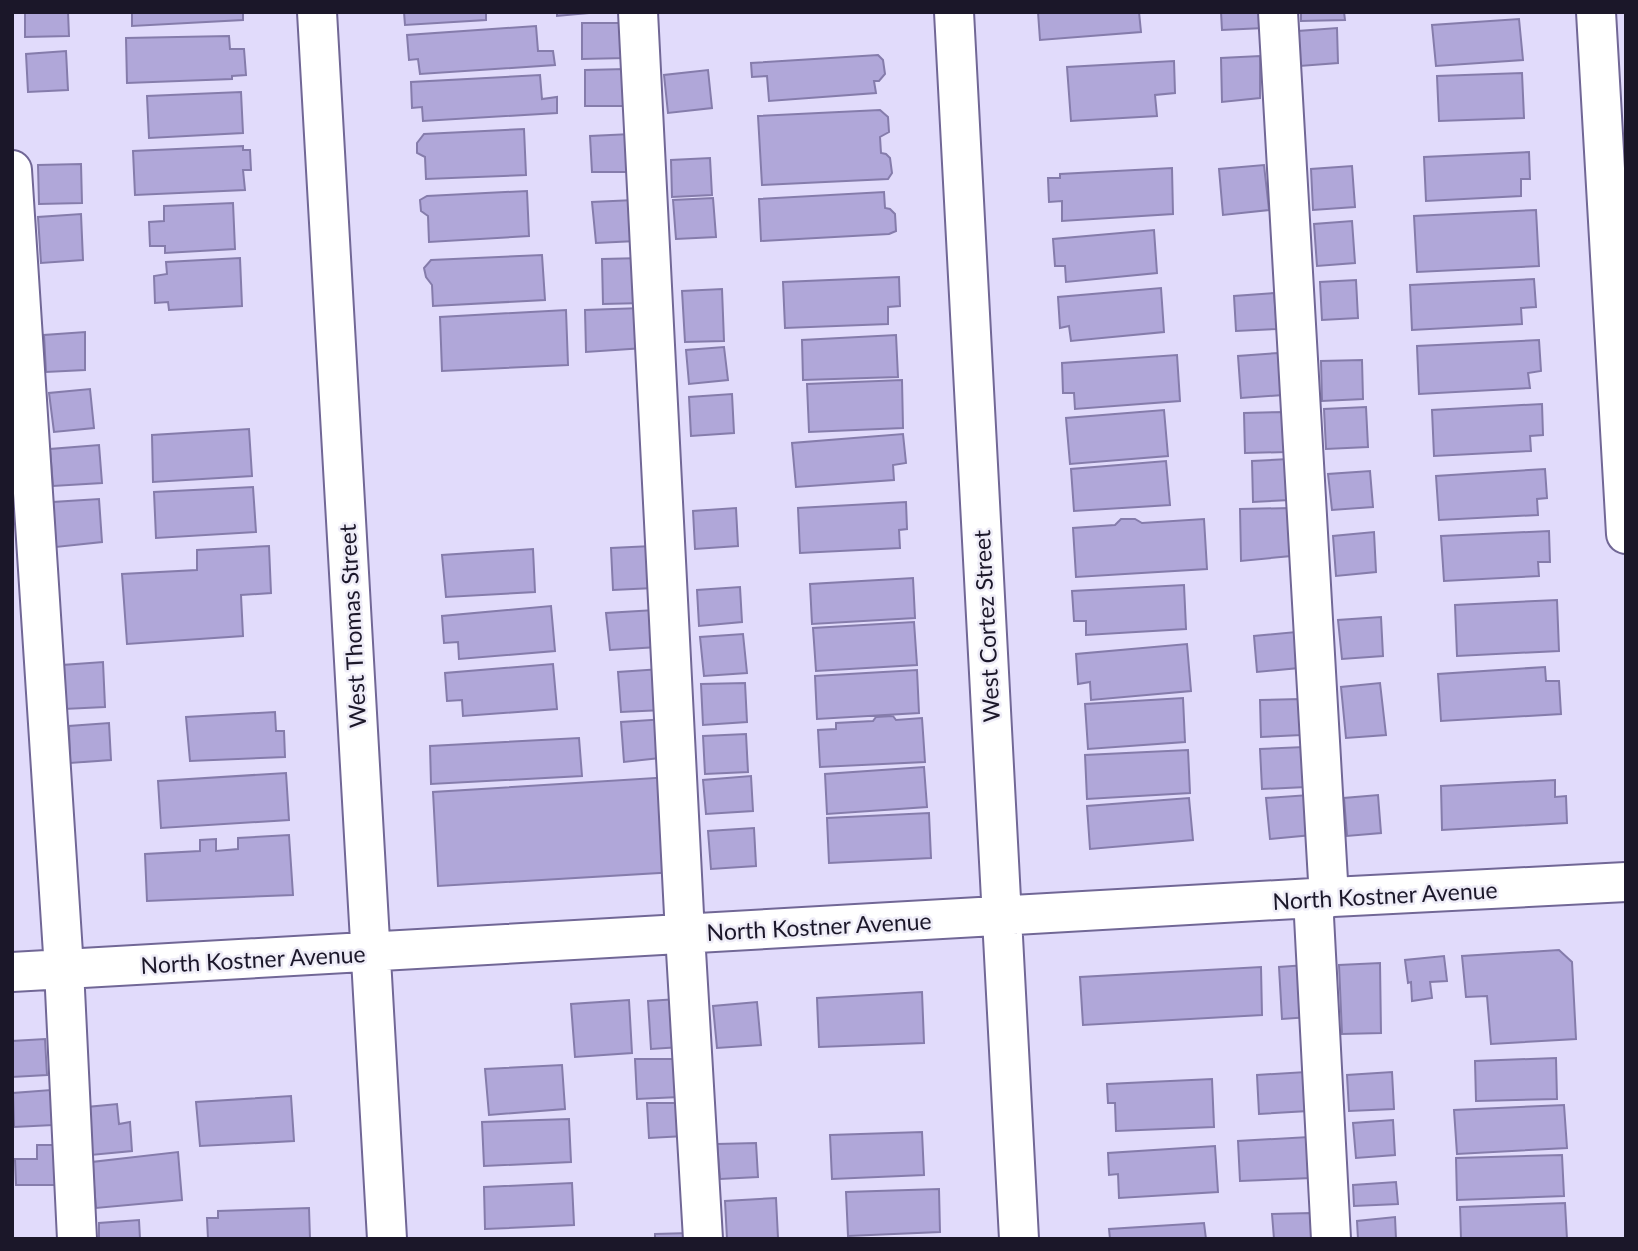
<svg xmlns="http://www.w3.org/2000/svg" width="1638" height="1251" viewBox="0 0 1638 1251" font-family="Lato,sans-serif">
<rect width="100%" height="100%" fill="#e1dbfb"/>
<path fill="#b0a7d9" stroke="#857cab" stroke-width="2" d="M 25,12 L 68,12 L 69,36 L 25,37 Z
M 132,12 L 243,12 L 243,20 L 132,26 Z
M 404,12 L 486,12 L 486,20 L 405,25 Z
M 557,12 L 600,12 L 557,16 Z
M 1038,12 L 1139,12 L 1141,32 L 1040,40 Z
M 1221,12 L 1263,12 L 1264,28 L 1222,30 Z
M 1301,12 L 1344,12 L 1345,20 L 1301,21 Z
M 1519,19 L 1523,60 L 1436,66 L 1432,25 Z
M 582,23 L 623,23 L 625,58 L 582,59 Z
M 536,26 L 538,51 L 553,51 L 555,65 L 420,74 L 418,59 L 409,60 L 407,35 Z
M 1337,28 L 1338,63 L 1300,66 L 1298,31 Z
M 229,36 L 230,49 L 244,49 L 246,75 L 232,76 L 232,79 L 127,83 L 126,38 Z
M 66,51 L 68,90 L 28,92 L 26,54 Z
M 878,55 L 883,60 L 885,74 L 879,81 L 874,81 L 876,93 L 769,101 L 767,76 L 752,77 L 751,63 Z
M 1260,56 L 1260,98 L 1222,102 L 1221,58 Z
M 1174,61 L 1175,93 L 1155,95 L 1157,116 L 1071,121 L 1067,67 Z
M 626,69 L 627,106 L 585,106 L 585,70 Z
M 708,70 L 712,108 L 668,113 L 664,75 Z
M 1522,73 L 1524,118 L 1439,121 L 1437,76 Z
M 540,75 L 542,99 L 557,97 L 557,113 L 423,121 L 422,107 L 412,108 L 411,82 Z
M 241,92 L 243,133 L 149,138 L 147,96 Z
M 880,110 L 888,117 L 889,132 L 880,137 L 881,153 L 886,154 L 890,158 L 892,173 L 888,179 L 762,185 L 758,116 Z
M 524,129 L 526,175 L 426,179 L 425,157 L 417,153 L 417,143 L 424,134 Z
M 631,134 L 631,172 L 592,172 L 590,136 Z
M 243,146 L 243,150 L 250,150 L 251,170 L 243,170 L 245,190 L 135,195 L 133,151 Z
M 1529,152 L 1530,179 L 1521,179 L 1521,196 L 1426,201 L 1424,157 Z
M 710,158 L 712,195 L 672,197 L 671,160 Z
M 81,164 L 82,203 L 39,204 L 38,165 Z
M 1264,165 L 1269,210 L 1223,215 L 1219,169 Z
M 1352,166 L 1355,207 L 1313,210 L 1311,169 Z
M 1172,168 L 1173,214 L 1062,221 L 1062,201 L 1049,202 L 1048,178 L 1060,178 L 1060,174 Z
M 527,191 L 529,236 L 429,242 L 428,216 L 421,211 L 420,200 L 427,196 Z
M 884,192 L 885,208 L 890,209 L 895,214 L 896,231 L 889,234 L 761,241 L 759,199 Z
M 713,198 L 716,237 L 676,239 L 673,200 Z
M 634,200 L 636,241 L 596,243 L 592,202 Z
M 233,203 L 235,249 L 165,253 L 165,246 L 150,246 L 149,222 L 164,221 L 164,206 Z
M 1536,210 L 1539,266 L 1417,272 L 1414,216 Z
M 81,214 L 83,260 L 41,263 L 38,217 Z
M 1352,221 L 1355,263 L 1317,266 L 1314,224 Z
M 1154,230 L 1157,273 L 1066,282 L 1065,266 L 1055,266 L 1053,239 Z
M 542,255 L 545,300 L 433,306 L 432,285 L 426,277 L 424,268 L 431,260 Z
M 240,258 L 242,306 L 169,310 L 168,302 L 155,303 L 154,276 L 167,274 L 166,262 Z
M 643,258 L 644,303 L 603,304 L 602,259 Z
M 899,277 L 900,306 L 888,307 L 888,324 L 785,328 L 783,282 Z
M 1534,279 L 1536,307 L 1521,308 L 1522,324 L 1412,330 L 1410,285 Z
M 1356,280 L 1358,318 L 1322,320 L 1320,282 Z
M 1161,288 L 1164,332 L 1071,341 L 1069,326 L 1060,328 L 1058,297 Z
M 722,289 L 724,341 L 685,342 L 682,291 Z
M 1274,293 L 1277,329 L 1236,331 L 1234,296 Z
M 642,308 L 644,348 L 586,352 L 585,310 Z
M 566,310 L 568,365 L 442,371 L 440,317 Z
M 85,332 L 85,370 L 46,372 L 44,335 Z
M 896,335 L 898,377 L 803,380 L 802,340 Z
M 1539,340 L 1541,371 L 1528,373 L 1530,388 L 1419,394 L 1417,346 Z
M 724,347 L 728,380 L 689,384 L 686,350 Z
M 1278,353 L 1283,395 L 1241,398 L 1238,356 Z
M 1177,355 L 1180,401 L 1075,409 L 1074,393 L 1063,393 L 1062,363 Z
M 1362,360 L 1363,399 L 1322,401 L 1321,361 Z
M 902,380 L 903,428 L 809,432 L 807,384 Z
M 90,389 L 94,428 L 54,432 L 49,393 Z
M 732,394 L 734,433 L 691,436 L 689,397 Z
M 1542,404 L 1543,435 L 1530,436 L 1531,451 L 1434,456 L 1432,410 Z
M 1366,407 L 1368,447 L 1326,449 L 1324,409 Z
M 1164,410 L 1168,456 L 1070,464 L 1066,418 Z
M 1285,412 L 1286,452 L 1245,453 L 1244,413 Z
M 249,429 L 252,476 L 153,482 L 152,435 Z
M 903,434 L 906,463 L 893,465 L 894,480 L 796,487 L 792,443 Z
M 99,445 L 102,483 L 53,486 L 50,449 Z
M 1288,459 L 1290,500 L 1253,502 L 1252,461 Z
M 1166,461 L 1170,505 L 1074,511 L 1071,469 Z
M 1545,469 L 1547,498 L 1537,499 L 1538,515 L 1439,520 L 1436,476 Z
M 1370,471 L 1373,507 L 1332,510 L 1328,474 Z
M 253,487 L 256,532 L 156,538 L 154,492 Z
M 99,499 L 102,542 L 56,547 L 53,502 Z
M 906,502 L 907,529 L 899,530 L 900,548 L 800,553 L 798,508 Z
M 736,508 L 738,546 L 695,549 L 693,511 Z
M 1291,508 L 1291,556 L 1241,561 L 1240,509 Z
M 1121,519 L 1135,519 L 1142,523 L 1204,519 L 1207,569 L 1076,577 L 1073,528 L 1115,525 Z
M 1549,531 L 1550,562 L 1538,562 L 1539,576 L 1444,581 L 1441,536 Z
M 1374,532 L 1376,572 L 1336,576 L 1333,536 Z
M 269,546 L 271,593 L 241,595 L 243,636 L 127,644 L 122,574 L 197,570 L 197,550 Z
M 652,546 L 654,588 L 613,590 L 611,548 Z
M 533,549 L 535,592 L 446,597 L 442,555 Z
M 913,578 L 915,618 L 812,624 L 810,584 Z
M 1184,585 L 1186,629 L 1086,635 L 1086,621 L 1074,621 L 1072,591 Z
M 740,587 L 742,622 L 699,626 L 697,590 Z
M 1557,600 L 1559,651 L 1457,656 L 1455,605 Z
M 551,606 L 555,651 L 459,659 L 458,642 L 444,643 L 442,616 Z
M 655,610 L 658,647 L 610,650 L 606,613 Z
M 1381,617 L 1383,656 L 1342,659 L 1338,620 Z
M 914,622 L 917,665 L 816,671 L 813,628 Z
M 1296,632 L 1299,668 L 1257,672 L 1254,636 Z
M 743,634 L 747,673 L 704,676 L 700,637 Z
M 1187,644 L 1191,691 L 1091,700 L 1090,682 L 1078,684 L 1076,654 Z
M 103,662 L 105,707 L 64,709 L 62,665 Z
M 553,664 L 557,709 L 463,716 L 462,700 L 447,701 L 445,673 Z
M 1545,667 L 1546,681 L 1559,681 L 1561,714 L 1441,721 L 1438,674 Z
M 661,669 L 663,710 L 621,712 L 618,672 Z
M 917,670 L 919,713 L 817,719 L 815,676 Z
M 745,683 L 747,722 L 703,725 L 701,684 Z
M 1380,683 L 1386,735 L 1346,738 L 1341,687 Z
M 1183,698 L 1185,742 L 1088,749 L 1085,704 Z
M 1300,699 L 1301,735 L 1261,737 L 1260,700 Z
M 275,712 L 276,731 L 284,731 L 285,757 L 190,761 L 186,717 Z
M 893,716 L 896,720 L 922,718 L 925,762 L 820,767 L 818,730 L 836,729 L 836,723 L 873,721 L 876,717 Z
M 666,719 L 669,757 L 624,762 L 621,722 Z
M 109,723 L 111,760 L 70,763 L 69,726 Z
M 746,734 L 748,772 L 705,774 L 703,736 Z
M 579,738 L 582,776 L 431,784 L 430,746 Z
M 1304,747 L 1306,787 L 1262,789 L 1260,749 Z
M 1188,750 L 1190,793 L 1087,799 L 1085,755 Z
M 924,767 L 927,807 L 827,814 L 825,774 Z
M 286,773 L 289,820 L 161,828 L 158,781 Z
M 751,776 L 753,811 L 706,814 L 703,780 Z
M 671,777 L 676,872 L 438,886 L 433,792 Z
M 1555,780 L 1555,797 L 1566,796 L 1567,823 L 1442,830 L 1441,786 Z
M 1309,795 L 1312,835 L 1270,839 L 1266,798 Z
M 1378,795 L 1381,833 L 1347,836 L 1344,798 Z
M 1189,798 L 1193,840 L 1090,849 L 1087,806 Z
M 929,813 L 931,858 L 829,863 L 827,818 Z
M 754,828 L 756,866 L 711,869 L 708,831 Z
M 289,835 L 293,895 L 147,901 L 145,854 L 200,851 L 200,840 L 216,839 L 216,851 L 238,849 L 238,838 Z
M 1559,950 L 1572,962 L 1576,1039 L 1491,1044 L 1487,996 L 1466,997 L 1462,956 Z
M 1444,956 L 1447,981 L 1430,982 L 1432,998 L 1412,1001 L 1411,982 L 1408,983 L 1405,960 Z
M 1380,963 L 1381,1033 L 1342,1034 L 1339,965 Z
M 1306,965 L 1310,1017 L 1282,1019 L 1279,967 Z
M 1261,967 L 1262,1015 L 1083,1025 L 1080,977 Z
M 922,992 L 924,1043 L 819,1047 L 817,998 Z
M 678,999 L 681,1047 L 651,1049 L 648,1001 Z
M 629,1000 L 632,1053 L 575,1057 L 571,1004 Z
M 757,1002 L 761,1045 L 717,1048 L 713,1006 Z
M 45,1039 L 47,1075 L 12,1077 L 12,1041 Z
M 1556,1058 L 1557,1099 L 1476,1101 L 1475,1061 Z
M 635,1059 L 679,1059 L 679,1097 L 637,1099 Z
M 562,1065 L 565,1109 L 489,1115 L 485,1069 Z
M 1306,1072 L 1308,1111 L 1259,1114 L 1257,1075 Z
M 1392,1072 L 1394,1109 L 1349,1111 L 1347,1075 Z
M 1212,1079 L 1214,1127 L 1116,1131 L 1115,1103 L 1108,1103 L 1107,1084 Z
M 51,1090 L 53,1125 L 14,1127 L 13,1093 Z
M 291,1096 L 294,1141 L 200,1146 L 196,1102 Z
M 647,1103 L 684,1103 L 685,1136 L 649,1138 Z
M 117,1104 L 119,1124 L 130,1122 L 132,1151 L 91,1155 L 87,1107 Z
M 1564,1105 L 1567,1148 L 1457,1154 L 1454,1110 Z
M 569,1119 L 571,1162 L 484,1166 L 482,1122 Z
M 1393,1120 L 1395,1155 L 1356,1158 L 1353,1123 Z
M 922,1132 L 924,1175 L 832,1179 L 830,1135 Z
M 1309,1137 L 1311,1178 L 1240,1181 L 1238,1141 Z
M 756,1143 L 758,1177 L 720,1179 L 717,1144 Z
M 37,1145 L 58,1145 L 59,1185 L 16,1185 L 15,1159 L 37,1159 Z
M 1215,1146 L 1218,1192 L 1119,1198 L 1118,1174 L 1109,1175 L 1108,1153 Z
M 178,1152 L 182,1200 L 96,1208 L 92,1162 Z
M 1562,1155 L 1564,1196 L 1457,1200 L 1456,1158 Z
M 1396,1182 L 1398,1204 L 1354,1206 L 1353,1185 Z
M 572,1183 L 574,1225 L 485,1229 L 484,1187 Z
M 939,1189 L 940,1232 L 848,1236 L 846,1192 Z
M 776,1198 L 778,1238 L 727,1239 L 725,1201 Z
M 1565,1203 L 1567,1239 L 1461,1239 L 1460,1207 Z
M 309,1208 L 310,1239 L 208,1239 L 207,1218 L 218,1218 L 218,1211 Z
M 1310,1213 L 1312,1239 L 1274,1239 L 1272,1214 Z
M 1395,1217 L 1396,1239 L 1358,1239 L 1357,1221 Z
M 139,1220 L 140,1239 L 99,1239 L 99,1223 Z
M 1204,1223 L 1206,1239 L 1110,1239 L 1109,1229 Z
M 690,1233 L 690,1239 L 655,1239 L 655,1234 Z"/>
<g fill="none" stroke-linecap="round" stroke-linejoin="round">
<defs>
<path id="minor" d="M 317,12 L 387,1239
M 638,12 L 685,934 L 703,1239
M 954,12 L 1019,1239
M 1278,12 L 1329,898
M 1596,12 L 1626,534
M 12,170 L 64,969 L 77,1239
M 1313,898 L 1331,1239
M 12,972 L 1313,898 L 1626,882"/>
</defs>
<use href="#minor" stroke="#716796" stroke-width="42"/>
<use href="#minor" stroke="#fff" stroke-width="38"/>
</g>
<g text-anchor="middle" dominant-baseline="central" stroke-width="5" stroke-linejoin="round" paint-order="stroke">
<g font-size="23" fill="#1b1729" stroke="#eeecf7">
<text transform="translate(352 626) rotate(-93)">West Thomas Street</text>
<text transform="translate(986 626) rotate(-93)">West Cortez Street</text>
<text transform="translate(1385 895) rotate(-3)">North Kostner Avenue</text>
<text transform="translate(819 926) rotate(-3)">North Kostner Avenue</text>
<text transform="translate(253 959) rotate(-3)">North Kostner Avenue</text>
</g>
</g>
<rect width="1638" height="1251" fill="none" stroke="#1b1729" stroke-width="28"/>
</svg>
